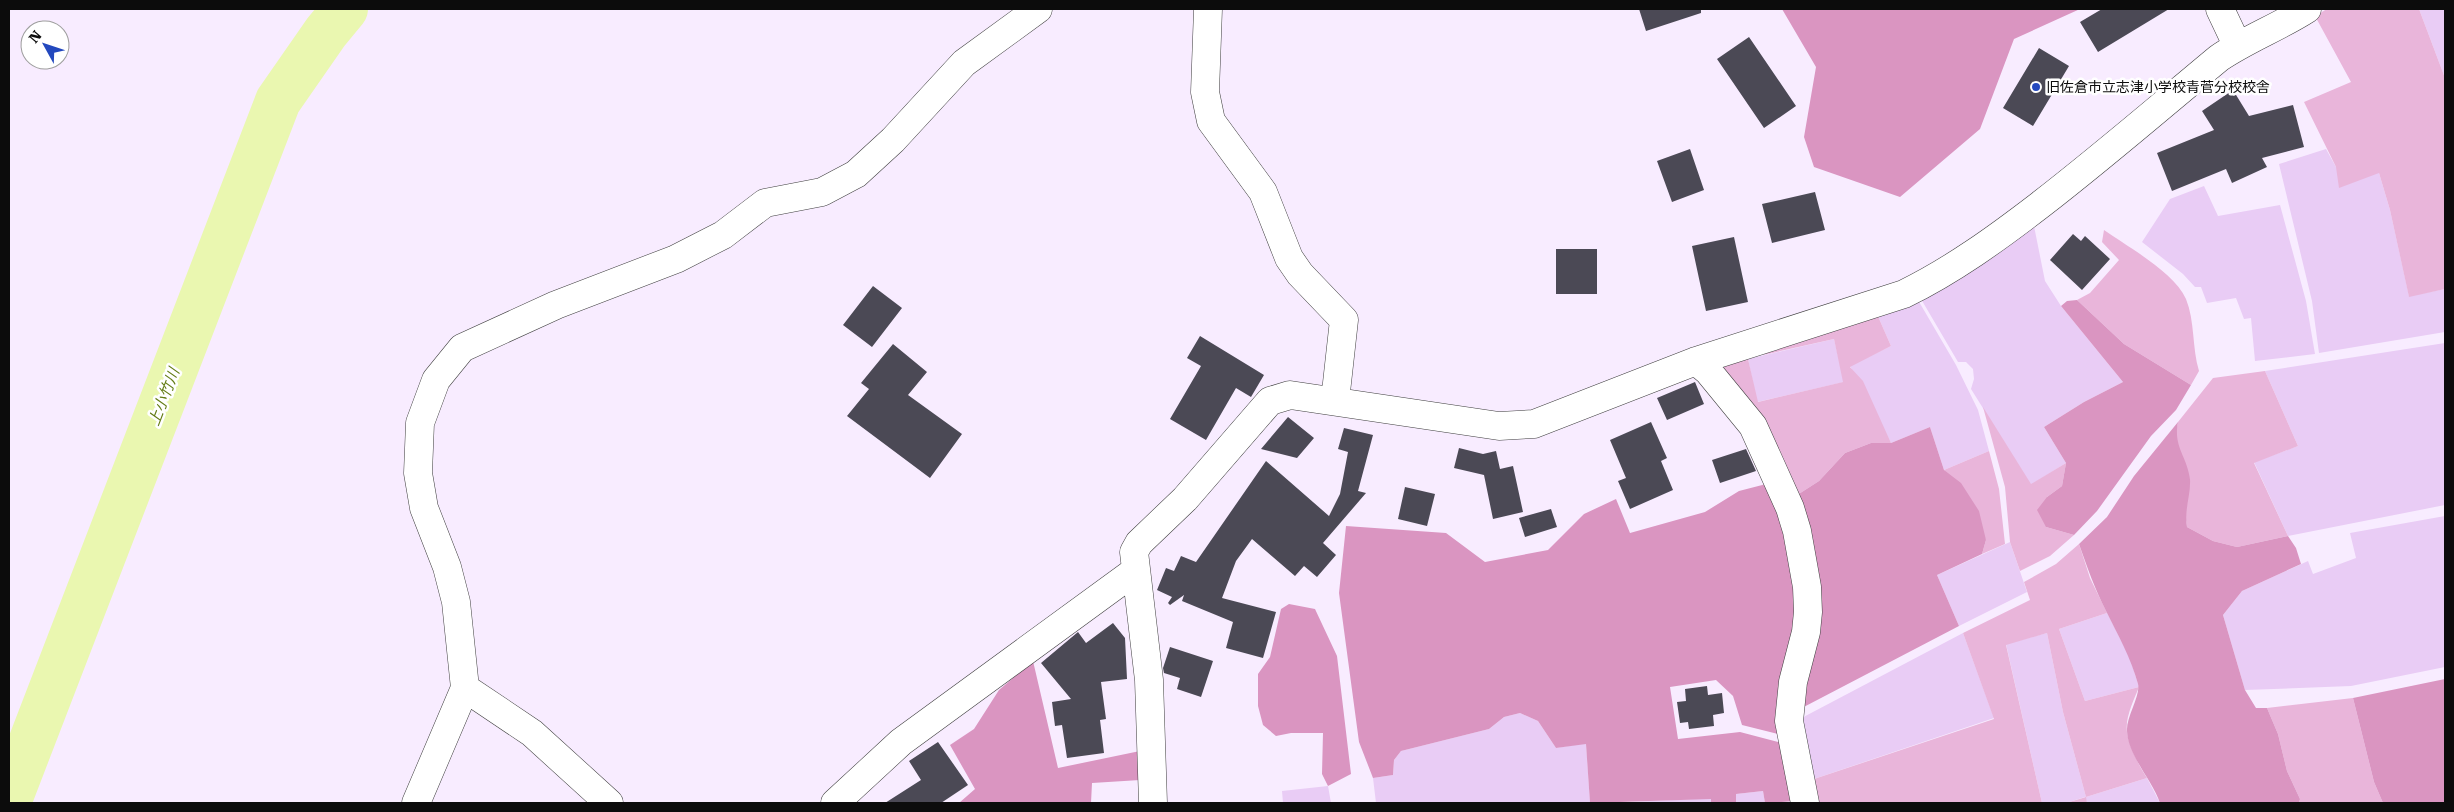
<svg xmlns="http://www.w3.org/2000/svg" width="2454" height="812" viewBox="0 0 2454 812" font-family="'Roboto Serif','Noto Sans JP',serif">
<rect width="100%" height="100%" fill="#f8ecff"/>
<path fill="#e9ccf5" d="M 2419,9 L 2445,9 L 2445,78 Z
M 2326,149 L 2336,167 L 2379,173 L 2390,210 L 2409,296 L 2445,289 L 2445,332 L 2319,353 L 2312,301 L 2279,164 Z
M 2204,186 L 2218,216 L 2280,205 L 2306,301 L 2315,354 L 2255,361 L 2251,318 L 2244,319 L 2236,298 L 2207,303 L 2201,287 L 2195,287 L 2183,274 L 2142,242 L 2170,199 Z
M 2034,226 L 2045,281 L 2061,306 L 2123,382 L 2084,402 L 2044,427 L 2066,463 L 2031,485 L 1971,389 L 1974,379 L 1973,369 L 1966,362 L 1958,362 L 1921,299 L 1995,256 Z
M 1918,300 L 1956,365 L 1978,410 L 1989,451 L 1944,470 L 1930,427 L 1891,443 L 1850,366 L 1891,346 L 1877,314 Z
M 1834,339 L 1844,382 L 1757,402 L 1748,359 Z
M 2445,343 L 2445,505 L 2288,536 L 2254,462 L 2298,446 L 2265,371 Z
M 2445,516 L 2445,667 L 2351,686 L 2245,690 L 2223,615 L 2242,591 L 2308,561 L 2313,574 L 2356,558 L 2350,533 Z
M 2010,542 L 2027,592 L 1959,626 L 1937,575 Z
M 2107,613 L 2129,655 L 2139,687 L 2085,701 L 2059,629 Z
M 1963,633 L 1994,718 L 1808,781 L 1794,722 Z
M 2047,633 L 2063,712 L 2086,797 L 2147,778 L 2160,803 L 2087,803 L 2085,797 L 2066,803 L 2042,803 L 2006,644 Z
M 1520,713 L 1538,721 L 1556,748 L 1586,743 L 1590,803 L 1376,803 L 1373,778 L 1393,775 L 1394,760 L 1401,751 L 1489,729 L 1504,717 Z
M 1328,786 L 1331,803 L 1283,803 L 1282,791 Z
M 1763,791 L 1765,803 L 1736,803 L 1736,794 Z
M 1693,799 L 1712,799 L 1711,803 L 1611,803 Z"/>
<path fill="#e9b5da" d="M 2327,9 L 2419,9 L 2445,78 L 2445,289 L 2409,297 L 2390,210 L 2379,173 L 2339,188 L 2336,167 L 2304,102 L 2351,82 L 2315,16 Z
M 2104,230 C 2128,247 2174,272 2186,299 C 2195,321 2192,348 2199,371 L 2191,385 L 2124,344 L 2077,300 L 2090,293 L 2119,260 L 2102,242 Z
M 1877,314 L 1891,346 L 1850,367 L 1863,381 L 1891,443 L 1871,443 L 1845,453 L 1819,481 L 1791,499 L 1715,365 L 1748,359 L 1758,402 L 1843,382 L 1834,339 L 1763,355 L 1776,347 Z
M 2265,371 L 2298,446 L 2254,463 L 2288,536 L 2237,547 L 2213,541 L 2187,527 L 2185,513 L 2190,480 L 2175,437 L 2178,422 L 2213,378 Z
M 1983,407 L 2031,484 L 2066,463 L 2062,486 L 2047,497 L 2046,527 L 2074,535 L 2050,556 L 2020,571 L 2010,542 L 2005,487 Z
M 1989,451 L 1999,489 L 2005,544 L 1982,554 L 1986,540 L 1944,470 Z
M 2079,544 L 2090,578 L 2107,613 L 2059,629 L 2085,701 L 2139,687 C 2134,700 2125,717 2127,732 C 2128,744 2140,768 2147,778 L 2086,797 L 2087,803 L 2066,803 L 2086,797 L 2063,712 L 2047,633 L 2006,645 L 2042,803 L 1813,803 L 1808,781 L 1994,719 L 1963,633 L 2030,600 L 2024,582 L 2056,564 Z
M 2353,698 L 2374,782 L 2383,803 L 2299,803 L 2300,799 L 2287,771 L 2278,734 L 2267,708 Z"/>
<path fill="#da95c1" d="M 1782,9 L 2080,9 L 2014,39 L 1980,129 L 1900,197 L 1814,167 L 1804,137 L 1816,67 Z
M 2077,300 L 2124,344 L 2191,385 L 2176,410 L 2151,436 L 2097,511 L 2074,535 L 2046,527 L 2037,510 L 2047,497 L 2062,486 L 2066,463 L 2044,427 L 2084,402 L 2123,382 L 2061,306 L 2067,301 Z
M 2178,422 C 2173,447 2187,456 2190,479 C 2191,495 2184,509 2187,527 L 2213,541 L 2237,547 L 2288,536 L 2296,548 L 2301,564 L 2242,591 L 2223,615 L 2245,690 L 2256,708 L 2267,708 L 2278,734 L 2287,771 L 2300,799 L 2299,803 L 2160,803 C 2153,781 2128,756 2127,731 C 2126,717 2141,695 2138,684 C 2131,658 2118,635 2106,611 C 2095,589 2087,567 2079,544 L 2107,517 L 2134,476 Z
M 1930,427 L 1944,470 L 1961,483 L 1979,511 L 1986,540 L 1982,554 L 1937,575 L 1959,626 L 1798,710 L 1799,685 L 1791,499 L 1819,481 L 1845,453 L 1871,443 L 1891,443 Z
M 1770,483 L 1799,564 L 1786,736 L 1742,725 L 1733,696 L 1716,680 L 1670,687 L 1678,739 L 1740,732 L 1786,744 L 1796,801 L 1765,803 L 1763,791 L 1736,794 L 1736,803 L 1711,803 L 1711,799 L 1590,803 L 1586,744 L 1556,748 L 1538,721 L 1520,713 L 1504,717 L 1489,729 L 1401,751 L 1394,760 L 1393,775 L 1373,778 L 1359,742 L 1339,593 L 1346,526 L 1446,533 L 1485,562 L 1548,550 L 1584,514 L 1616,499 L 1630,533 L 1705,512 L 1739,491 Z
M 1289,604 L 1315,609 L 1337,656 L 1351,774 L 1328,786 L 1322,774 L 1323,733 L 1291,733 L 1276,736 L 1263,725 L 1258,706 L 1258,674 L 1270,657 L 1281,609 Z
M 1033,661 L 1058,768 L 1140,751 L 1140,780 L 1092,783 L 1091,803 L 959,803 L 975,789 L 950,745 L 974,729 L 999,690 Z
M 2445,679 L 2445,803 L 2383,803 L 2374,782 L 2353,698 Z"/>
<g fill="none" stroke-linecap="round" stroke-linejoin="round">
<path stroke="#eaf7b0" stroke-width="46" d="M 9,800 L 278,101 L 326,32 L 345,9"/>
</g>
<path fill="#4b4955" d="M 1639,9 L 1701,9 L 1701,13 L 1646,31 Z
M 2102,9 L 2169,9 L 2098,52 L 2080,22 Z
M 1749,37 L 1796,106 L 1764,128 L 1717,59 Z
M 2039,48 L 2069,66 L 2033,126 L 2003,108 Z
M 2233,90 L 2249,116 L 2293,105 L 2304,147 L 2262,158 L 2267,167 L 2232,183 L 2226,169 L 2172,191 L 2157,153 L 2214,130 L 2202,111 Z
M 1690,149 L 1704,190 L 1672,202 L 1657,161 Z
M 1815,192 L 1825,230 L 1772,243 L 1762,204 Z
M 2073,234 L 2081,241 L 2085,236 L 2110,259 L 2082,290 L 2050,260 Z
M 1734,237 L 1748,302 L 1706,311 L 1692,246 Z
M 1556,249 L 1597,249 L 1597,294 L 1556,294 Z
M 873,286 L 902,308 L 872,347 L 843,325 Z
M 1200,336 L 1264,375 L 1251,397 L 1236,388 L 1206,440 L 1170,419 L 1201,366 L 1187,358 Z
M 893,344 L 927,372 L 908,395 L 962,434 L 930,478 L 847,416 L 869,389 L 861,383 Z
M 1695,382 L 1704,404 L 1667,420 L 1657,398 Z
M 1288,417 L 1314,438 L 1297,458 L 1261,449 Z
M 1651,422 L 1667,458 L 1661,461 L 1673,490 L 1630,509 L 1618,481 L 1626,478 L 1610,440 Z
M 1344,428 L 1373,435 L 1358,491 L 1366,493 L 1323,543 L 1336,555 L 1317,577 L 1304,566 L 1295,576 L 1252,539 L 1236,561 L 1222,598 L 1276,612 L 1263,658 L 1226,648 L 1233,622 L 1182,601 L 1184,595 L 1170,605 L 1168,603 L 1172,597 L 1157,590 L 1166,568 L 1174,571 L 1181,556 L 1196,562 L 1266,461 L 1329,516 L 1340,494 L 1348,452 L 1338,449 Z
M 1459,448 L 1483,454 L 1496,451 L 1500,469 L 1513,466 L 1523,512 L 1493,519 L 1484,475 L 1454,468 Z
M 1746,449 L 1756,471 L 1720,483 L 1712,460 Z
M 1405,487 L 1435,494 L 1427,526 L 1398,519 Z
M 1551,509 L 1557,527 L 1525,537 L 1519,518 Z
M 1113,623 L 1125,638 L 1127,679 L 1101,682 L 1106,719 L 1100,720 L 1104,753 L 1067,758 L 1062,725 L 1055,726 L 1052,702 L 1071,699 L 1041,663 L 1078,632 L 1086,643 Z
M 1170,647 L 1213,661 L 1201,697 L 1177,689 L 1180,678 L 1164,673 L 1163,668 Z
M 1707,686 L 1708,695 L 1722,693 L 1724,713 L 1713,715 L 1714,726 L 1689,729 L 1688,722 L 1680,723 L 1677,702 L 1686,701 L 1685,689 Z
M 938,742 L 968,785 L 941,803 L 885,803 L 921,780 L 909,761 Z"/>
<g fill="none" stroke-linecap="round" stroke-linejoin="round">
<defs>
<path id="minor" d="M 1208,9 L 1205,92 L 1211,121 L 1263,192 L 1289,258 L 1300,274 L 1344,320 L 1335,401
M 2220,9 L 2237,45
M 1696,361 L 1708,371 L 1753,426 L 1790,508 L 1797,531 L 1807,587 L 1808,612 L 1806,632 L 1793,682 L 1789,721 L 1805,803
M 465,688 L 532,733 L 609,803
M 416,803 L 465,688 L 456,602 L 447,567 L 424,508 L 418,473 L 420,423 L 436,380 L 462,348 L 556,305 L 676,259 L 723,235 L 765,203 L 822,192 L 856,174 L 893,140 L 964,63 L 1038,9
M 835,803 L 901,742 L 1135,571
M 1153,803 L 1149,680 L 1134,552 L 1139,543 L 1185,499 L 1270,401 L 1290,395 L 1499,426 L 1534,424 L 1696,361 L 1904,294 C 1953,270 1997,238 2040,205 C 2101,158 2160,107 2219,58 C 2247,39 2279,27 2307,9"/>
</defs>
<use href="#minor" stroke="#3f3f3f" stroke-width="29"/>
<use href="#minor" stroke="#fff" stroke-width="28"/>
</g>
<circle fill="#2348be" stroke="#fff" stroke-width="2" cx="2036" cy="87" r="5"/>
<g text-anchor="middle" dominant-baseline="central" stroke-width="5" stroke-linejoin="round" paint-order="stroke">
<g font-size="14" fill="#0c0c0c" stroke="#fff" text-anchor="start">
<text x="2046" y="87">旧佐倉市立志津小学校青菅分校校舎</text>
</g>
<g font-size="15" font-style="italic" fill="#637c14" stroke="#fff">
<text transform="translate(164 397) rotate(-69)">上小竹川</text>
</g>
</g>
<rect width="2454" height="812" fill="none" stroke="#0c0c0c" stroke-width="20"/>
<g transform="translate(45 45) rotate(310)"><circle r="24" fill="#ffffff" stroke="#9e9e9e"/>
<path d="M0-4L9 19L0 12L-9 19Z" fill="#2348be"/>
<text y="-8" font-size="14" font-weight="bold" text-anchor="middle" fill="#0c0c0c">N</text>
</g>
</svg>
